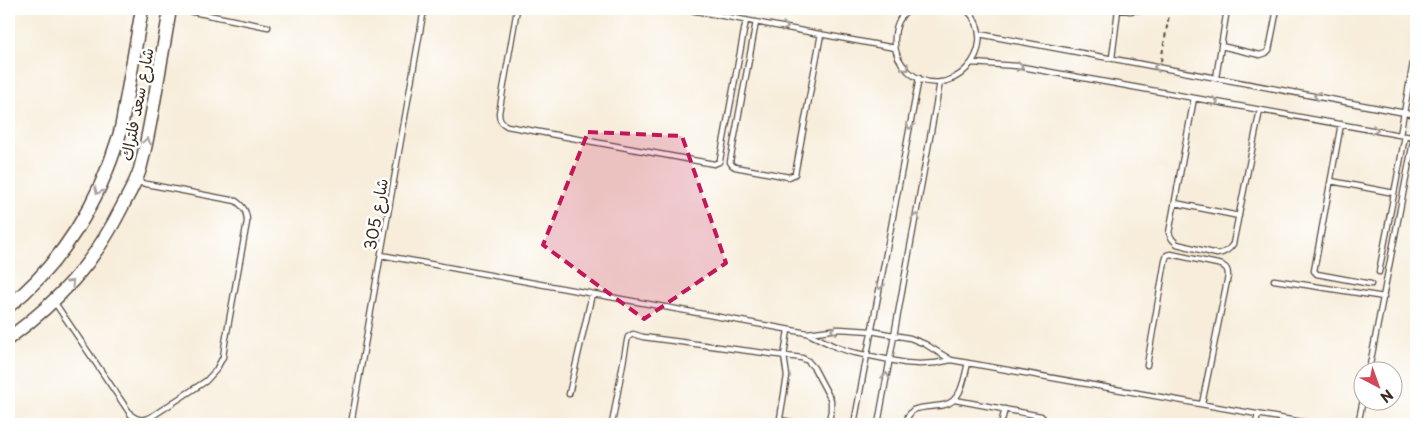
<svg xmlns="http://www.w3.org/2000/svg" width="1425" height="433" viewBox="0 0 1425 433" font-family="'Playpen Sans','Playpen Sans Arabic',sans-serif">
<rect width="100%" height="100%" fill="#fff"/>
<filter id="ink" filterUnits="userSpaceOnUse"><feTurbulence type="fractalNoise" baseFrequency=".02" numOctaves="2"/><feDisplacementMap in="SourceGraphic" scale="10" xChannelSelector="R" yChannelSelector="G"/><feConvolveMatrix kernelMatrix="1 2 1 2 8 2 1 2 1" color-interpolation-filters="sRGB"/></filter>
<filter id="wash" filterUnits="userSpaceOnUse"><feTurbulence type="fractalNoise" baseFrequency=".0096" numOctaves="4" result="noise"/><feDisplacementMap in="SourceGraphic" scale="20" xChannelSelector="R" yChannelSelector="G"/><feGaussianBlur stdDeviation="1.12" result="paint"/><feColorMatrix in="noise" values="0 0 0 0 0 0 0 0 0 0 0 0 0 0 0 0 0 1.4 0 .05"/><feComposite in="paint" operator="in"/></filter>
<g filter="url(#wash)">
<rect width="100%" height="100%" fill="#f7edda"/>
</g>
<g filter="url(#ink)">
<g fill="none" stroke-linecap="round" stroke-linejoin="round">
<defs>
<path id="lane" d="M 178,9 L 268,27
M 517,9 L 499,113 C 499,120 501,123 507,126 L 714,164 L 719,162 L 720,160 L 746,20
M 685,9 L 895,48
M 859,9 L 876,9
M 908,9 C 898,18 894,31 895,44 C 895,54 901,64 908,71 C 947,108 1006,48 966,9
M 1116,9 L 1130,11 L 1144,9
M 756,22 L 730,162 L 732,165 L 735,167 L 789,177 L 795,174 L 821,34
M 979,34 L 1416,115
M 1221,46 L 1260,55 L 1266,53 L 1269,50 L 1277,9
M 1112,58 L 1118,10
M 972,63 L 1017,66 L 1416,138
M 1216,78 L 1227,9
M 1194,98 L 1169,233 L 1172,239 L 1177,244 L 1217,254 C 1225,253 1229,250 1233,244 L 1260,110
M 1341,124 L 1314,271 L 1317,274 L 1371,284
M 1400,135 L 1416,46
M 1331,181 L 1394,193
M 1175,203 L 1239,216
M 381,255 L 807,333 L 836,347 L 851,352 L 905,363 L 920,364 L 936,363 L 951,360 L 1308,423 L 1311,424
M 1379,272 L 1405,136
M 1274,280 L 1384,297
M 55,303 L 131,415 C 138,420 143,421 151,417 L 206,381 L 216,370 L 223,357 L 225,343 L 247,222 C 247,212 244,207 236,201 L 136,182
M 807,333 L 839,329 L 871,331 L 910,338 L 925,344 L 951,360
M 1147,365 L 1165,261 L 1167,255 L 1171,254 L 1222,265 C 1227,268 1228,270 1228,276 L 1202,404
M 1369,370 L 1414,137
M 569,394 L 592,294
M 955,400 L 1041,416 L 1044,419 L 1043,424
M 780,420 L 803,424
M 351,424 L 424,9
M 612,424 L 627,341 L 628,337 L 633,334 L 643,337 L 802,358 L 808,361 L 814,368 L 831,400 L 831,411 L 828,424
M 779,424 L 787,376 L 784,356 L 788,330
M 854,424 L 919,78
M 878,424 L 940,82
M 907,424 L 908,416 L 913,410 C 923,406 934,407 944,405 C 962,401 964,378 968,363
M 1001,424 L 1005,409
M 1256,424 L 1258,414
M 1358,424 L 1363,400"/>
<path id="secondary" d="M 9,306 C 62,263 99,202 119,136 C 123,123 124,109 127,95 C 132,66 137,37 142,9
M 9,338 C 59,301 94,263 122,207 C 128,195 136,183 140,169 C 146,147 150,125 154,102 C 159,71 165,40 170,9"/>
</defs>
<use href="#lane" stroke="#57473a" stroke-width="7"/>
<use href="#secondary" stroke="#57473a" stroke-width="15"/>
<path stroke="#57473a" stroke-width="2" stroke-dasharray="4 4" stroke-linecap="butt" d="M 1161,61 L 1170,9"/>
<use href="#lane" stroke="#fff" stroke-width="4.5"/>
<use href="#secondary" stroke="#fff" stroke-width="12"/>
</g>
<defs><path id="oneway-chevron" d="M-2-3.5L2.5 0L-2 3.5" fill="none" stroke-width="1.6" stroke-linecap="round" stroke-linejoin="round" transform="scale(1.25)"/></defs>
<g stroke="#a79f9a">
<use href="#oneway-chevron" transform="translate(785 27) rotate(11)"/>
<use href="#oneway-chevron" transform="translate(1020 67) rotate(9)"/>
<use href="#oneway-chevron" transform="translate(1157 67) rotate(-170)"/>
<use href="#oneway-chevron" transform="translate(906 68) rotate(48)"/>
<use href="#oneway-chevron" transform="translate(1317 96) rotate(-170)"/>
<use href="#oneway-chevron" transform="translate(1215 102) rotate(10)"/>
<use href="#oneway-chevron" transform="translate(910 126) rotate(101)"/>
<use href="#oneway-chevron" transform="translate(1375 130) rotate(10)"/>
<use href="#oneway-chevron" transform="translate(147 141) rotate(-78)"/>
<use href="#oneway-chevron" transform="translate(98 191) rotate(115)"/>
<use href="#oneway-chevron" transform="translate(916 217) rotate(-80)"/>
<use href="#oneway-chevron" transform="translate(71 283) rotate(-47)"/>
<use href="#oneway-chevron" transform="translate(880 286) rotate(101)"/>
<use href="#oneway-chevron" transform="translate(834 330) rotate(176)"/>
<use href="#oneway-chevron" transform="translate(886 376) rotate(-80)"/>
</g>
</g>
<path fill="#c2185b" fill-opacity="0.2" stroke="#c2185b" stroke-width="4" stroke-dasharray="10 6" stroke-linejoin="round" d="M 588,132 L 682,136 L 726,263 L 644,319 L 543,245 Z"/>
<g text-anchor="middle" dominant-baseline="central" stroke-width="5" stroke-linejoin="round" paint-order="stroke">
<g font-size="16" fill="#3b2a1e" stroke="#fff">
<text transform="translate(136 104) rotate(-79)">شارع سعد فلتراك</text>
<text transform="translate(375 214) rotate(-80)">شارع 305</text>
</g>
</g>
<rect width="1425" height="433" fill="none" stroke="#fff" stroke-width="30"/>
<g transform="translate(1378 386) rotate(139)"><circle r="24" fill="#ffffff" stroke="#b1aaa5"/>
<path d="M0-4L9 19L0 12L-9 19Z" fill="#d1495b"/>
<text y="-8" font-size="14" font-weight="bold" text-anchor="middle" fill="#3b2a1e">N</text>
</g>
</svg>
